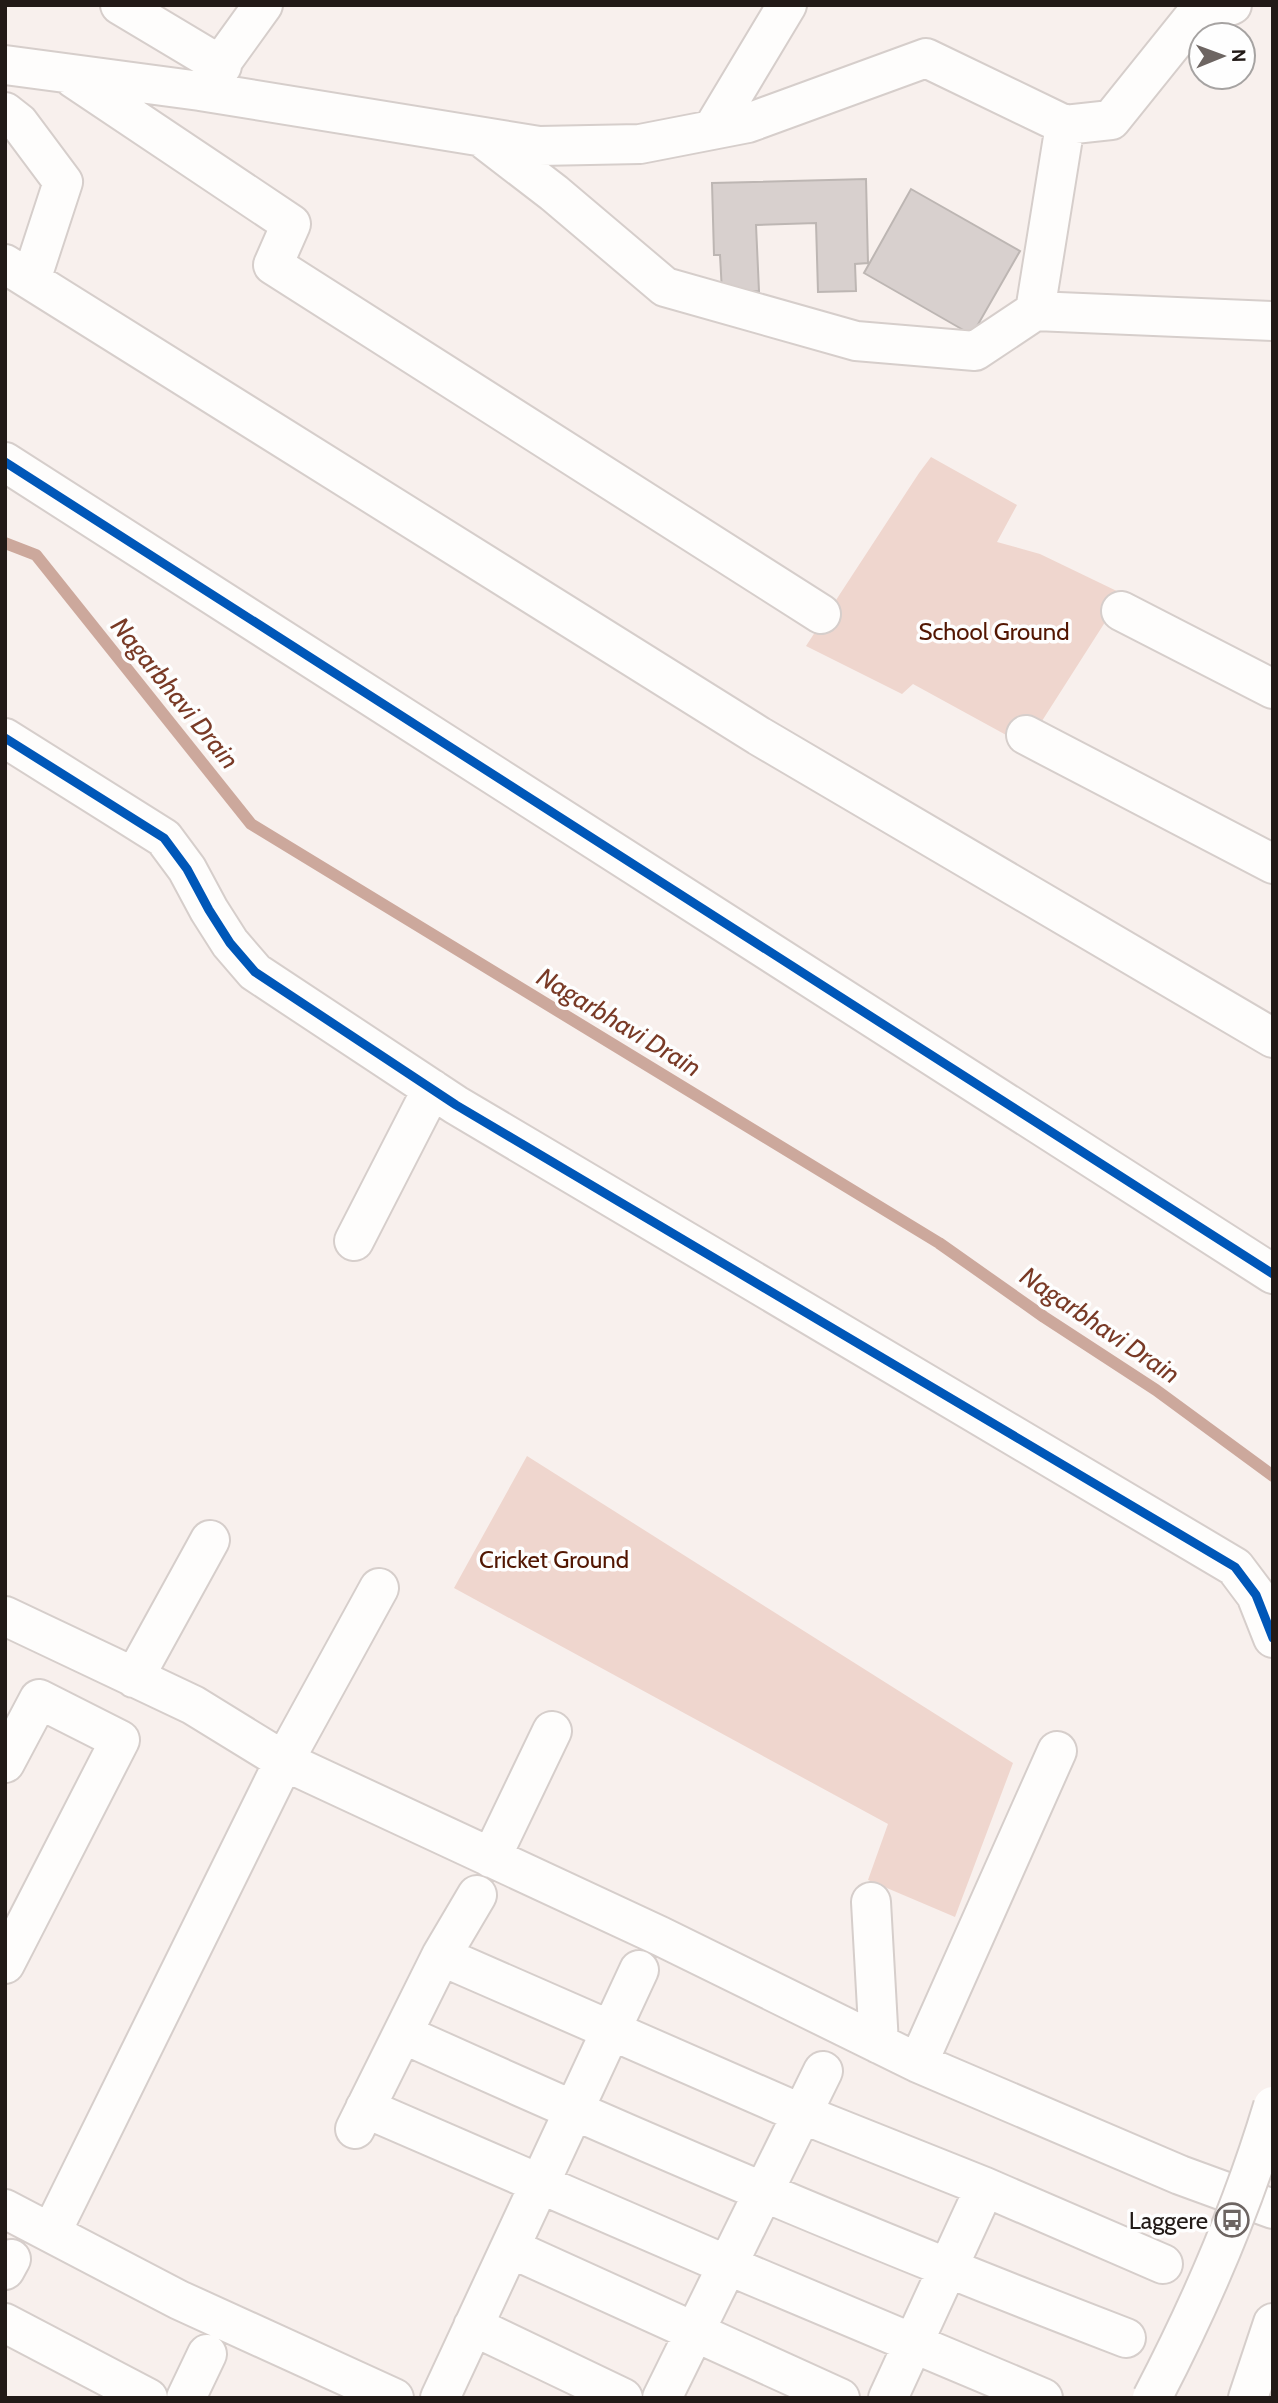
<svg xmlns="http://www.w3.org/2000/svg" width="1278" height="2403" viewBox="0 0 1278 2403" font-family="Cabin,sans-serif">
<rect width="100%" height="100%" fill="#f8f0ed"/>
<path fill="#efd6ce" d="M 931,457 L 1017,505 L 997,542 L 1040,554 L 1123,594 L 1026,746 L 913,684 L 902,694 L 806,646 L 919,473 Z
M 527,1456 L 1013,1763 L 955,1917 L 868,1880 L 888,1824 L 454,1588 Z"/>
<g fill="none" stroke-linecap="round" stroke-linejoin="round">
<path stroke="#cca89c" stroke-width="12" d="M 5,543 L 36,555 L 251,824 L 939,1243 L 1044,1317 L 1156,1390 L 1273,1476"/>
</g>
<path fill="#d8d0ce" stroke="#bdb6b3" stroke-width="2" d="M 866,179 L 868,263 L 855,264 L 856,291 L 818,292 L 816,223 L 756,225 L 759,291 L 722,292 L 720,255 L 714,255 L 712,183 Z
M 911,189 L 1020,251 L 972,335 L 864,273 Z"/>
<g fill="none" stroke-linecap="round" stroke-linejoin="round">
<defs>
<path id="minor" d="M 120,5 L 222,66
M 5,65 L 200,91 L 539,146 L 640,144 L 748,123 L 926,58 L 1065,125 L 1111,120 L 1193,18 L 1232,5
M 73,78 L 291,224 L 273,265 L 821,614
M 206,84 L 263,5
M 5,112 L 19,123 L 63,182 L 31,280
M 712,130 L 787,5
M 485,140 L 554,193 L 665,287 L 856,341 L 975,351 L 1035,311 L 1273,321
M 5,264 L 759,736 L 1273,1038
M 1035,311 L 1065,125
M 5,462 L 1273,1274
M 1121,611 L 1273,689
M 1026,735 L 1273,864
M 5,738 L 164,838 L 187,869 L 209,910 L 230,943 L 255,972 L 456,1105 L 1235,1567 L 1256,1595 L 1273,1638
M 354,1241 L 432,1089
M 5,1616 L 193,1705 L 284,1761 L 660,1936 L 918,2063 L 1180,2175 L 1273,2209
M 134,1678 L 210,1540
M 5,1763 L 39,1699 L 120,1740 L 5,1964
M 491,1858 L 552,1731
M 871,1902 L 879,2044
M 441,1956 L 802,2114 L 985,2187 L 1163,2264
M 403,2034 C 641,2142 881,2244 1126,2338
M 918,2063 L 1057,1751
M 365,2108 L 727,2265 L 1043,2398
M 355,2129 L 441,1956 L 477,1895
M 5,2209 L 179,2300 L 394,2398
M 51,2233 L 284,1761 L 379,1588
M 510,2248 L 840,2398
M 5,2270 L 11,2259
M 5,2323 L 148,2398
M 473,2326 L 623,2398
M 186,2398 L 207,2354
M 440,2398 L 639,1970
M 662,2398 L 823,2071
M 888,2398 L 985,2187
M 1248,2398 L 1273,2323"/>
</defs>
<use href="#minor" stroke="#d6cecb" stroke-width="42"/>
<use href="#minor" stroke="#fefdfc" stroke-width="38"/>
<defs>
<path id="minor-bridge" d="M 1152,2398 C 1200,2306 1243,2206 1273,2106"/>
</defs>
<use href="#minor-bridge" stroke="#d6cecb" stroke-width="42" stroke-linecap="butt"/>
<use href="#minor-bridge" stroke="#fefdfc" stroke-width="38"/>
<defs>
<path id="cycleway" d="M 5,462 L 1273,1274
M 5,738 L 164,838 L 187,869 L 209,910 L 230,943 L 255,972 L 456,1105 L 1235,1567 L 1256,1595 L 1273,1638"/>
</defs>
<use href="#cycleway" stroke="#fefefe" stroke-width="13"/>
<use href="#cycleway" stroke="#0057b8" stroke-width="9"/>
</g>
<defs>
<symbol id="bus-ring" viewBox="-11 -11 22 22"><circle r="9.5" fill="#fefefe" stroke="#6d6562" stroke-width="1.5"/><path d="M-5-6H5V4H4V6H2V4H-2V6H-4V4H-5ZM-3.5-4V0h7V-4ZM-3.5 1.2v1.5H-2V1.2ZM2 1.2v1.5H3.5V1.2Z" fill="#6d6562"/></symbol>
</defs>
<g fill-rule="evenodd">
<use href="#bus-ring" x="1213" y="2201" width="38" height="38"/>
</g>
<g text-anchor="middle" dominant-baseline="central" stroke-width="7" stroke-linejoin="round" paint-order="stroke">
<g font-size="24" fill="#521602" stroke="#fefefe">
<text x="994" y="631">School Ground</text>
<text x="554" y="1559">Cricket Ground</text>
</g>
<g font-size="24" fill="#221a17" stroke="#fefefe" text-anchor="end">
<text x="1208" y="2220">Laggere</text>
</g>
<g font-size="26" font-style="italic" fill="#793a26" stroke="#fefefe">
<text transform="translate(175 693) rotate(51)">Nagarbhavi Drain</text>
<text transform="translate(619 1022) rotate(31)">Nagarbhavi Drain</text>
<text transform="translate(1100 1325) rotate(34)">Nagarbhavi Drain</text>
</g>
</g>
<rect width="1278" height="2403" fill="none" stroke="#221a17" stroke-width="14"/>
<g transform="translate(1222 56) rotate(89)"><circle r="33" fill="#fefefe" stroke="#a6a3a2" stroke-width="2"/>
<path d="M0-5L12 26L0 18L-12 26Z" fill="#6d6562"/>
<text y="-10" font-size="19" font-weight="bold" text-anchor="middle" fill="#221a17">N</text>
</g>
</svg>
